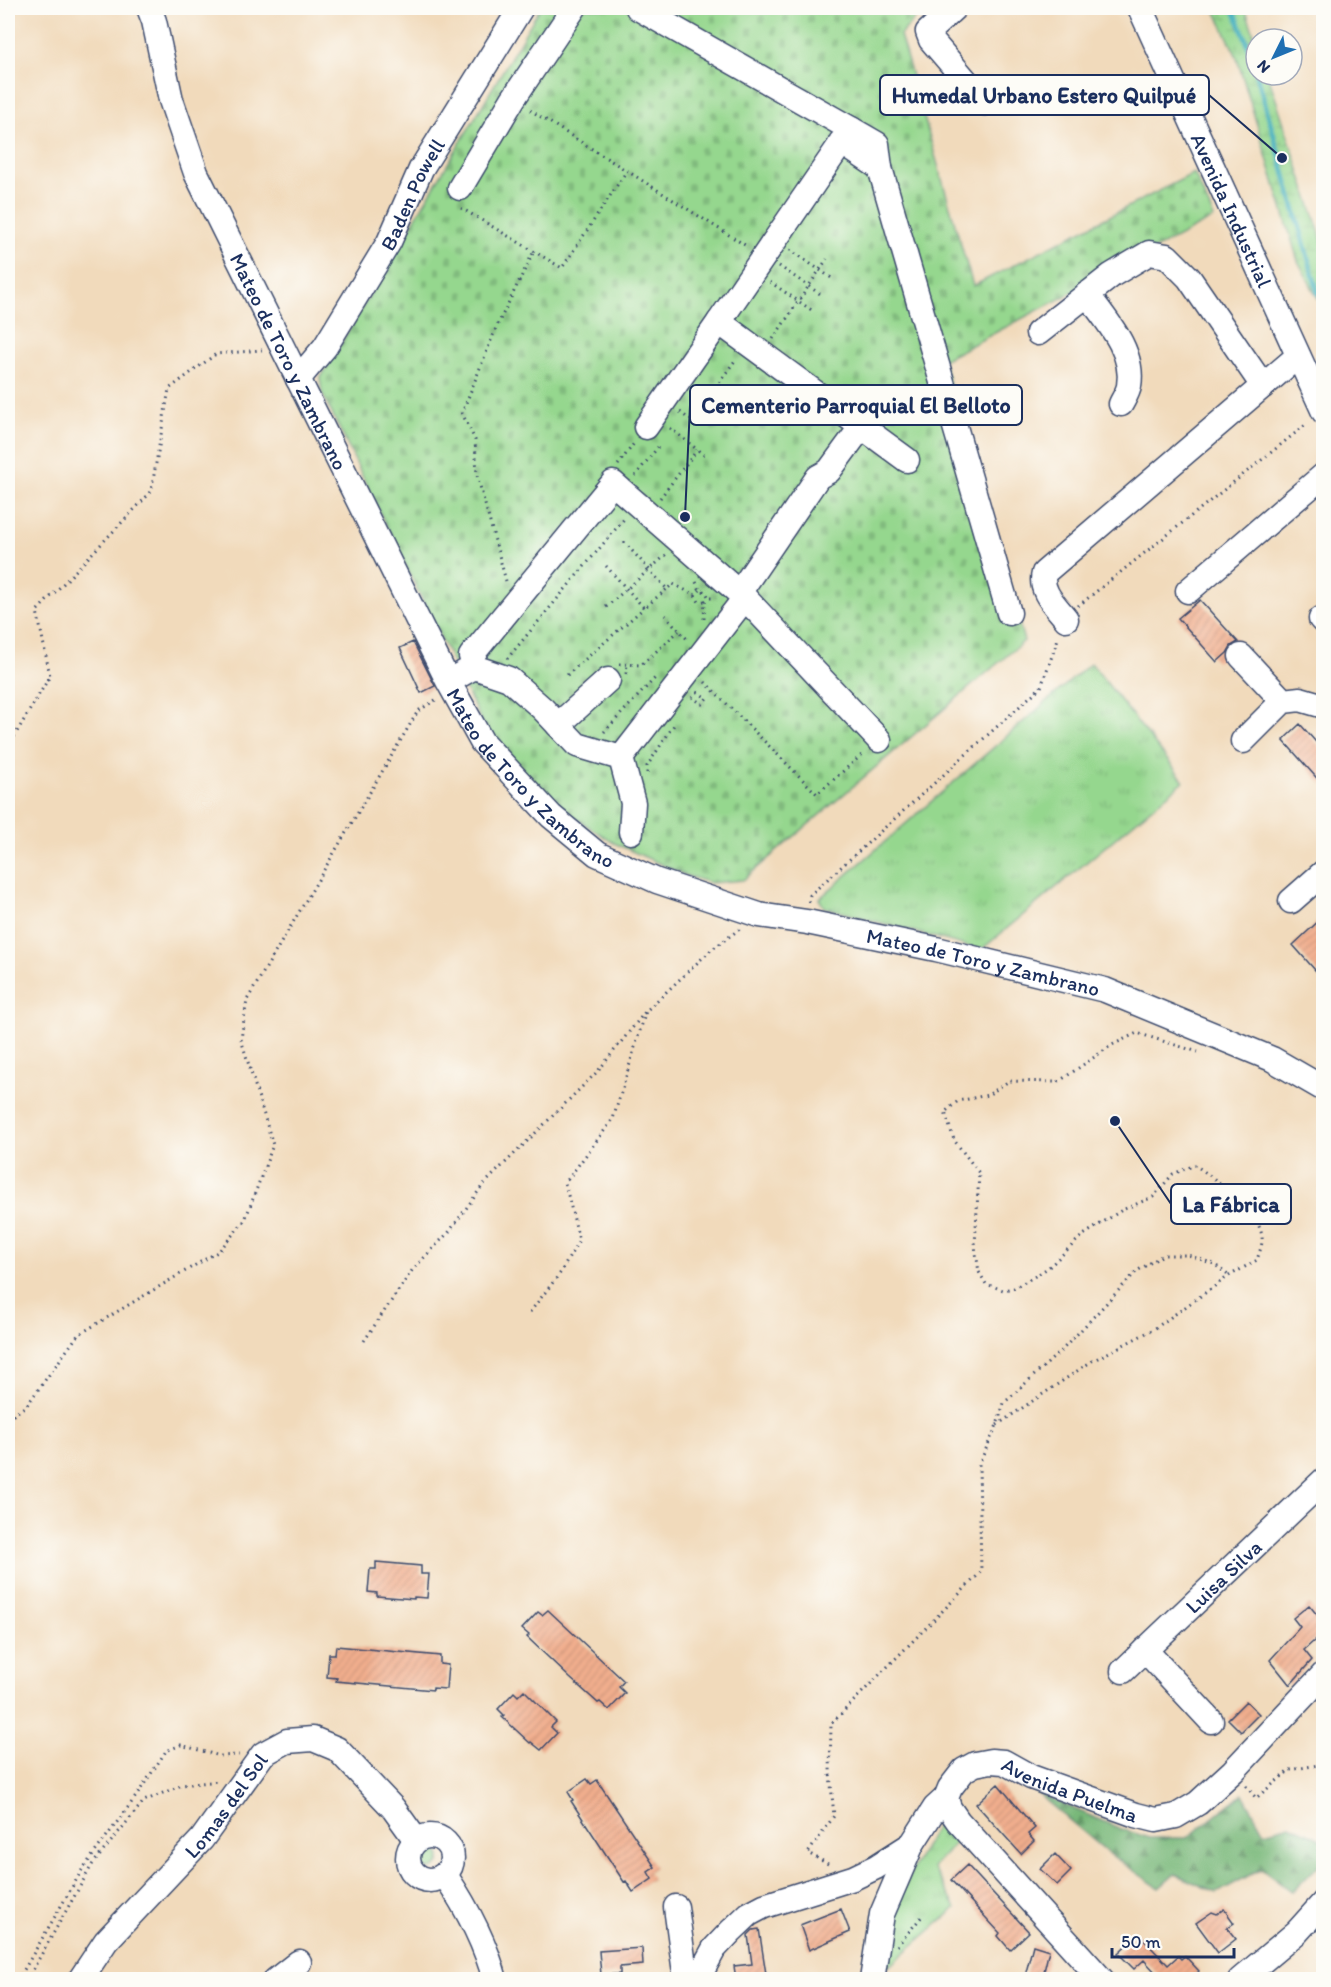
<svg xmlns="http://www.w3.org/2000/svg" width="1331" height="1987" viewBox="0 0 1331 1987" font-family="Itim,sans-serif">
<defs>
<pattern id="grass-tufts" width="24" height="20" patternUnits="userSpaceOnUse" patternTransform="scale(1.5)"><rect width="24" height="20" fill="#95d78e"/><path d="M3 7l-1-3M5 7V3M7 7l1-3M15 17l-1-3M17 17v-4M19 17l1-3" fill="none" stroke="#80b97d"/></pattern>
<pattern id="forest-firs" width="22" height="20" patternUnits="userSpaceOnUse" patternTransform="scale(1.5)"><rect width="22" height="20" fill="#78b879"/><path d="M5 1l3.5 6h-7zM16 11l3.5 6h-7z" fill="#629666"/></pattern>
<pattern id="wetland-marsh" width="20" height="14" patternUnits="userSpaceOnUse" patternTransform="scale(1.5)"><rect width="20" height="14" fill="#95d78e"/><path d="M1 5h8M5 5V1M11 12h8M15 12V8" fill="none" stroke="#80b97d"/></pattern>
<pattern id="cemetery-stones" width="16" height="16" patternUnits="userSpaceOnUse" patternTransform="scale(1.5)"><rect width="16" height="16" fill="#95d78e"/><path d="M2 7V4a2 2 0 0 1 4 0v3zM10 15v-3a2 2 0 0 1 4 0v3z" fill="#80b97d"/></pattern>
<pattern id="building-hatch" width="6" height="6" patternUnits="userSpaceOnUse" patternTransform="scale(1.5)"><rect width="6" height="6" fill="#f1ae8d"/><path d="M-1 1l2-2M0 6l6-6M5 7l2-2" fill="none" stroke="#ce967c"/></pattern>
</defs>
<rect width="100%" height="100%" fill="#fdfcf7"/>
<filter id="ink" filterUnits="userSpaceOnUse"><feTurbulence type="fractalNoise" baseFrequency=".0167" numOctaves="2"/><feDisplacementMap in="SourceGraphic" scale="12" xChannelSelector="R" yChannelSelector="G"/><feConvolveMatrix kernelMatrix="1 2 1 2 8 2 1 2 1" color-interpolation-filters="sRGB"/></filter>
<filter id="wash" filterUnits="userSpaceOnUse"><feTurbulence type="fractalNoise" baseFrequency=".008" numOctaves="4" result="noise"/><feDisplacementMap in="SourceGraphic" scale="24" xChannelSelector="R" yChannelSelector="G"/><feGaussianBlur stdDeviation="1.35" result="paint"/><feColorMatrix in="noise" values="0 0 0 0 0 0 0 0 0 0 0 0 0 0 0 0 0 1.4 0 .05"/><feComposite in="paint" operator="in"/></filter>
<g filter="url(#wash)">
<rect width="100%" height="100%" fill="#f1dabb"/>
<path fill="url(#grass-tufts)" stroke="#588376" stroke-width="1.5" d="M 1091,663 L 1184,781 L 981,950 L 824,907 L 819,899 Z
M 939,1821 L 956,1842 L 933,1867 L 956,1908 L 888,1967 C 884,1957 887,1947 889,1936 C 898,1894 917,1858 939,1821 Z
M418 1858a11 11 0 1 1 22 0a11 11 0 1 1-22 0Z"/>
<path fill="url(#forest-firs)" stroke="#4a746c" stroke-width="1.5" d="M 1037,1793 L 1121,1829 L 1150,1838 L 1187,1838 L 1243,1794 L 1264,1832 L 1290,1825 L 1323,1840 L 1323,1861 L 1292,1892 L 1261,1869 L 1217,1893 L 1175,1874 L 1159,1888 L 1111,1855 Z"/>
<path fill="url(#wetland-marsh)" stroke="#588376" stroke-width="1.5" d="M 1214,8 L 1245,8 L 1256,40 L 1256,75 L 1268,75 L 1323,243 L 1323,308 L 1298,261 L 1236,55 Z"/>
<path fill="url(#cemetery-stones)" stroke="#588376" stroke-width="1.5" d="M 540,8 L 925,8 L 900,35 L 973,286 L 1194,173 L 1214,218 L 943,360 L 1024,641 L 743,880 L 711,883 L 687,876 L 614,843 L 541,796 L 487,733 L 322,393 L 320,379 Z"/>
<g fill="none" stroke-linecap="round" stroke-linejoin="round">
<path stroke="#3eadbb" stroke-width="5" d="M 1233,8 L 1247,42 L 1256,72
M 1257,75 L 1318,293 L 1324,301"/>
</g>
<g id="blocks">
<path fill="url(#building-hatch)" d="M 1200,600 L 1238,642 L 1231,646 L 1227,653 L 1217,662 L 1178,618 Z
M 413,642 L 435,686 L 421,693 L 400,648 Z
M 1300,724 L 1323,750 L 1323,785 L 1283,740 Z
M 1323,917 L 1323,979 L 1293,945 Z
M 376,1562 L 421,1566 L 421,1574 L 429,1574 L 427,1598 L 414,1597 L 414,1599 L 377,1596 L 377,1593 L 368,1592 L 370,1569 L 376,1569 Z
M 1309,1605 L 1323,1622 L 1323,1633 L 1304,1650 L 1312,1660 L 1290,1685 L 1270,1660 L 1300,1627 L 1293,1618 Z
M 548,1610 L 624,1681 L 619,1687 L 625,1693 L 609,1710 L 600,1702 L 598,1703 L 570,1678 L 527,1637 L 529,1635 L 522,1629 L 538,1612 L 542,1615 Z
M 336,1646 L 440,1656 L 440,1664 L 448,1665 L 446,1689 L 433,1688 L 433,1690 L 336,1681 L 337,1678 L 327,1677 L 329,1654 L 335,1654 Z
M 524,1690 L 556,1722 L 551,1727 L 557,1733 L 541,1750 L 531,1742 L 530,1743 L 502,1717 L 504,1715 L 498,1709 L 514,1692 L 518,1696 Z
M 1246,1701 L 1259,1714 L 1241,1732 L 1228,1719 Z
M 587,1779 L 591,1784 L 597,1780 L 655,1867 L 648,1872 L 652,1879 L 633,1892 L 626,1881 L 624,1882 L 571,1801 L 573,1800 L 568,1792 Z
M 998,1784 L 1035,1828 L 1028,1834 L 1034,1841 L 1021,1854 L 976,1804 Z
M 1055,1854 L 1071,1871 L 1057,1885 L 1040,1869 Z
M 967,1865 L 1029,1932 L 1010,1950 L 998,1936 L 1000,1933 L 951,1880 Z
M 841,1909 L 850,1932 L 809,1950 L 800,1925 Z
M 1224,1909 L 1234,1923 L 1227,1928 L 1236,1939 L 1218,1953 L 1196,1923 L 1212,1912 L 1217,1914 Z
M 759,1929 L 766,1974 L 736,1979 L 734,1966 L 752,1964 L 748,1935 L 753,1930 Z
M 1138,1934 L 1168,1965 L 1178,1956 L 1181,1959 L 1185,1956 L 1199,1971 L 1191,1980 L 1153,1980 L 1158,1975 L 1144,1960 L 1134,1969 L 1118,1953 Z
M 1033,1945 L 1049,1950 L 1042,1980 L 1024,1980 Z
M 642,1948 L 643,1965 L 620,1967 L 620,1974 L 601,1975 L 599,1951 Z"/>
</g>
</g>
<g filter="url(#ink)">
<use href="#blocks" fill-opacity="0" stroke="#3b496c" stroke-width="1.5"/>
<g fill="none" stroke-linecap="round" stroke-linejoin="round">
<defs>
<g id="minor">
<path id="s1" d="M 149,8 L 154,21 L 171,100 L 196,173 L 448,681 L 482,742 L 551,816 L 597,854 L 657,881 L 759,915 L 807,922 L 936,949 L 1105,990 L 1272,1059 L 1324,1089"/>
<path d="M 638,8 L 851,129 L 719,322"/>
<path d="M 954,8 L 928,32 L 931,40 L 985,103"/>
<path id="s2" d="M 1140,8 L 1324,412"/>
<path d="M 851,129 L 877,144 L 880,168"/>
<path d="M 841,142 L 880,168 L 1009,613"/>
<path d="M 460,188 L 513,99 L 574,8"/>
<path d="M 1087,294 C 1106,320 1135,351 1129,386 C 1128,392 1124,398 1121,404"/>
<path d="M 1038,333 L 1112,275 L 1149,253 L 1167,256 L 1189,278 L 1263,386"/>
<path id="s3" d="M 298,379 L 325,347 L 389,242 L 421,169 L 521,8"/>
<path d="M 646,427 L 719,322 L 907,460"/>
<path d="M 1188,591 L 1324,475"/>
<path d="M 739,593 L 818,477 L 829,471 L 862,426"/>
<path d="M 1066,619 C 1055,605 1039,591 1044,573 L 1298,356"/>
<path d="M 1321,619 L 1324,622"/>
<path d="M 1241,656 L 1283,701"/>
<path d="M 474,667 L 471,656 L 613,483 L 745,598"/>
<path d="M 460,675 L 474,667 L 509,679 L 543,709 L 577,745 L 621,758 L 633,803 L 631,832"/>
<path d="M 558,725 L 608,680"/>
<path d="M 1243,741 L 1283,701 L 1300,699 L 1324,706"/>
<path d="M 621,758 L 745,598 L 879,740"/>
<path d="M 1291,901 L 1324,872"/>
<path d="M 1145,1650 L 1211,1721"/>
<path id="s4" d="M 1123,1671 L 1324,1480"/>
<circle cx="430" cy="1858" r="22"/>
<path d="M 445,1875 C 467,1908 485,1941 495,1980"/>
<path d="M 676,1907 L 686,1980"/>
<path id="s5" d="M 80,1980 L 106,1941 L 202,1839 L 263,1754 L 287,1741 L 313,1739 L 337,1749 L 393,1808 L 416,1840"/>
<path d="M 276,1980 L 299,1962"/>
<path d="M 697,1980 L 714,1949 L 731,1931 L 749,1914 L 764,1906 L 853,1878 L 876,1867 L 912,1844 L 935,1808 L 946,1798"/>
<path d="M 872,1980 L 882,1914 L 912,1844"/>
<path id="s6" d="M 1102,1980 L 958,1821 L 949,1808 L 946,1798 L 950,1788 L 964,1770 L 975,1764 L 991,1761 L 1004,1762 L 1031,1777 L 1136,1815 L 1156,1820 L 1176,1816 L 1198,1803 L 1233,1771 L 1324,1674"/>
<path d="M 1240,1980 L 1297,1932 L 1324,1902"/>
</g>
</defs>
<use href="#minor" stroke="#3b496c" stroke-width="27"/>
<path stroke="#3b496c" stroke-width="3" stroke-dasharray="1.5 4.5" stroke-linecap="butt" d="M 530,110 L 748,247
M 461,208 L 562,268 L 626,172
M 790,250 L 833,279
M 779,266 L 823,296
M 770,282 L 813,311
M 773,339 L 827,259
M 709,397 L 736,359
M 680,412 L 690,420
M 670,428 L 704,455
M 618,465 L 635,442
M 635,476 L 658,447
M 660,498 L 697,450
M 624,542 L 667,589 L 673,584 L 695,595 L 700,590
M 606,566 L 644,608 L 667,589
M 506,581 L 477,475 L 475,440 L 462,413 L 496,328 L 534,251
M 696,582 L 700,590 L 706,592 L 709,598
M 695,595 L 699,602 L 705,601
M 1078,606 L 1308,423
M 606,607 L 666,555
M 665,615 L 688,640
M 704,619 L 705,601 L 709,598 L 716,598
M 507,659 L 624,519
M 619,664 L 641,665 L 679,631
M 626,674 L 627,664
M 567,675 L 644,608
M 705,682 L 817,794 L 864,753
M 692,697 L 702,704 L 707,698 L 697,692
M 604,732 L 657,676
M 8,747 L 50,676 L 37,611 L 151,492 L 169,389 L 216,354 L 262,350
M 647,773 L 647,766 L 674,725
M 809,902 L 810,895 L 1041,687 L 1059,636
M 530,1312 L 561,1272 L 579,1240 L 565,1183 L 613,1119 L 646,1011 L 711,950 L 741,928
M 364,1341 L 413,1269 L 449,1232 L 483,1185 L 598,1071 L 645,1012
M 8,1419 L 27,1405 L 78,1335 L 219,1251 L 245,1220 L 273,1145 L 241,1039 L 247,1000 L 418,711 L 437,699
M 997,1425 L 1092,1361 L 1154,1329 L 1229,1276 L 1257,1260 C 1259,1253 1263,1244 1262,1237 C 1259,1209 1216,1180 1195,1165 L 1173,1174 L 1153,1197 L 1122,1210 L 1082,1236 L 1049,1267 L 1037,1275 L 1014,1288 L 1003,1290 L 986,1284 L 979,1272 L 975,1246 L 979,1173 L 954,1140 L 945,1112 L 958,1101 L 988,1095 L 1009,1081 L 1058,1082 L 1112,1045 L 1137,1033 L 1198,1052
M 1246,1786 L 1256,1798 L 1290,1770 L 1324,1764
M 828,1864 L 808,1853 L 834,1816 L 830,1774 L 831,1724 L 981,1572 L 979,1464 L 997,1425 L 1004,1403 L 1062,1350 L 1137,1271 L 1163,1255 L 1188,1255 L 1214,1264 L 1229,1276
M 897,1946 L 923,1915
M 18,1980 L 82,1870 L 137,1795 L 166,1751 L 181,1745 L 220,1756 L 239,1755
M 27,1980 L 92,1865 L 144,1801 L 182,1785 L 219,1781"/>
<use href="#minor" stroke="#fff" stroke-width="24"/>
</g>
</g>
<g text-anchor="middle" dominant-baseline="central" stroke-width="4.5" stroke-linejoin="round" paint-order="stroke">
<g font-size="21" fill="#1b2f5e" stroke="#fdfcf7">
<text stroke="none"><textPath href="#s3" startOffset="218">Baden Powell</textPath></text>
<text stroke="none"><textPath href="#s2" startOffset="222">Avenida Industrial</textPath></text>
<text stroke="none"><textPath href="#s1" startOffset="382">Mateo de Toro y Zambrano</textPath></text>
<text stroke="none"><textPath href="#s1" startOffset="868">Mateo de Toro y Zambrano</textPath></text>
<text stroke="none"><textPath href="#s1" startOffset="1372">Mateo de Toro y Zambrano</textPath></text>
<text stroke="none"><textPath href="#s4" startOffset="138">Luisa Silva</textPath></text>
<text stroke="none"><textPath href="#s6" startOffset="388">Avenida Puelma</textPath></text>
<text stroke="none"><textPath href="#s5" startOffset="228">Lomas del Sol</textPath></text>
</g>
</g>
<path fill="none" stroke="#1b2f5e" stroke-width="2" d="M1282 158L1209 95M685 517L690 405M1115 1121L1171 1204"/>
<g fill="#1b2f5e" stroke="#fdfcf7" stroke-width="2">
<circle cx="1282" cy="158" r="6"/>
<circle cx="685" cy="517" r="6"/>
<circle cx="1115" cy="1121" r="6"/>
</g>
<g fill="#fdfcf7" stroke="#1b2f5e" stroke-width="2">
<rect x="880" y="75" width="329" height="40" rx="6"/>
<rect x="690" y="385" width="332" height="40" rx="6"/>
<rect x="1171" y="1184" width="120" height="40" rx="6"/>
</g>
<g font-size="22" text-anchor="middle" font-weight="bold" fill="#1b2f5e">
<text x="1044" y="103">Humedal Urbano Estero Quilpué</text>
<text x="856" y="413">Cementerio Parroquial El Belloto</text>
<text x="1231" y="1212">La Fábrica</text>
</g>
<rect width="1331" height="1987" fill="none" stroke="#fdfcf7" stroke-width="30"/>
<g transform="translate(1274 57) rotate(227)"><circle r="28" fill="#fdfcf7" stroke="#a3aaba" stroke-width="1.5"/>
<path d="M0-4.5L10 22L0 15L-10 22Z" fill="#1f6fb2"/>
<text y="-9" font-size="16" font-weight="bold" text-anchor="middle" fill="#1b2f5e">N</text>
</g>
<path d="M1112 1948v9h122v-9" fill="none" stroke="#1b2f5e" stroke-width="3"/>
<text x="1121" y="1948" font-size="18" fill="#1b2f5e" stroke="#fdfcf7" stroke-width="4.5" paint-order="stroke">50 m</text>
</svg>
